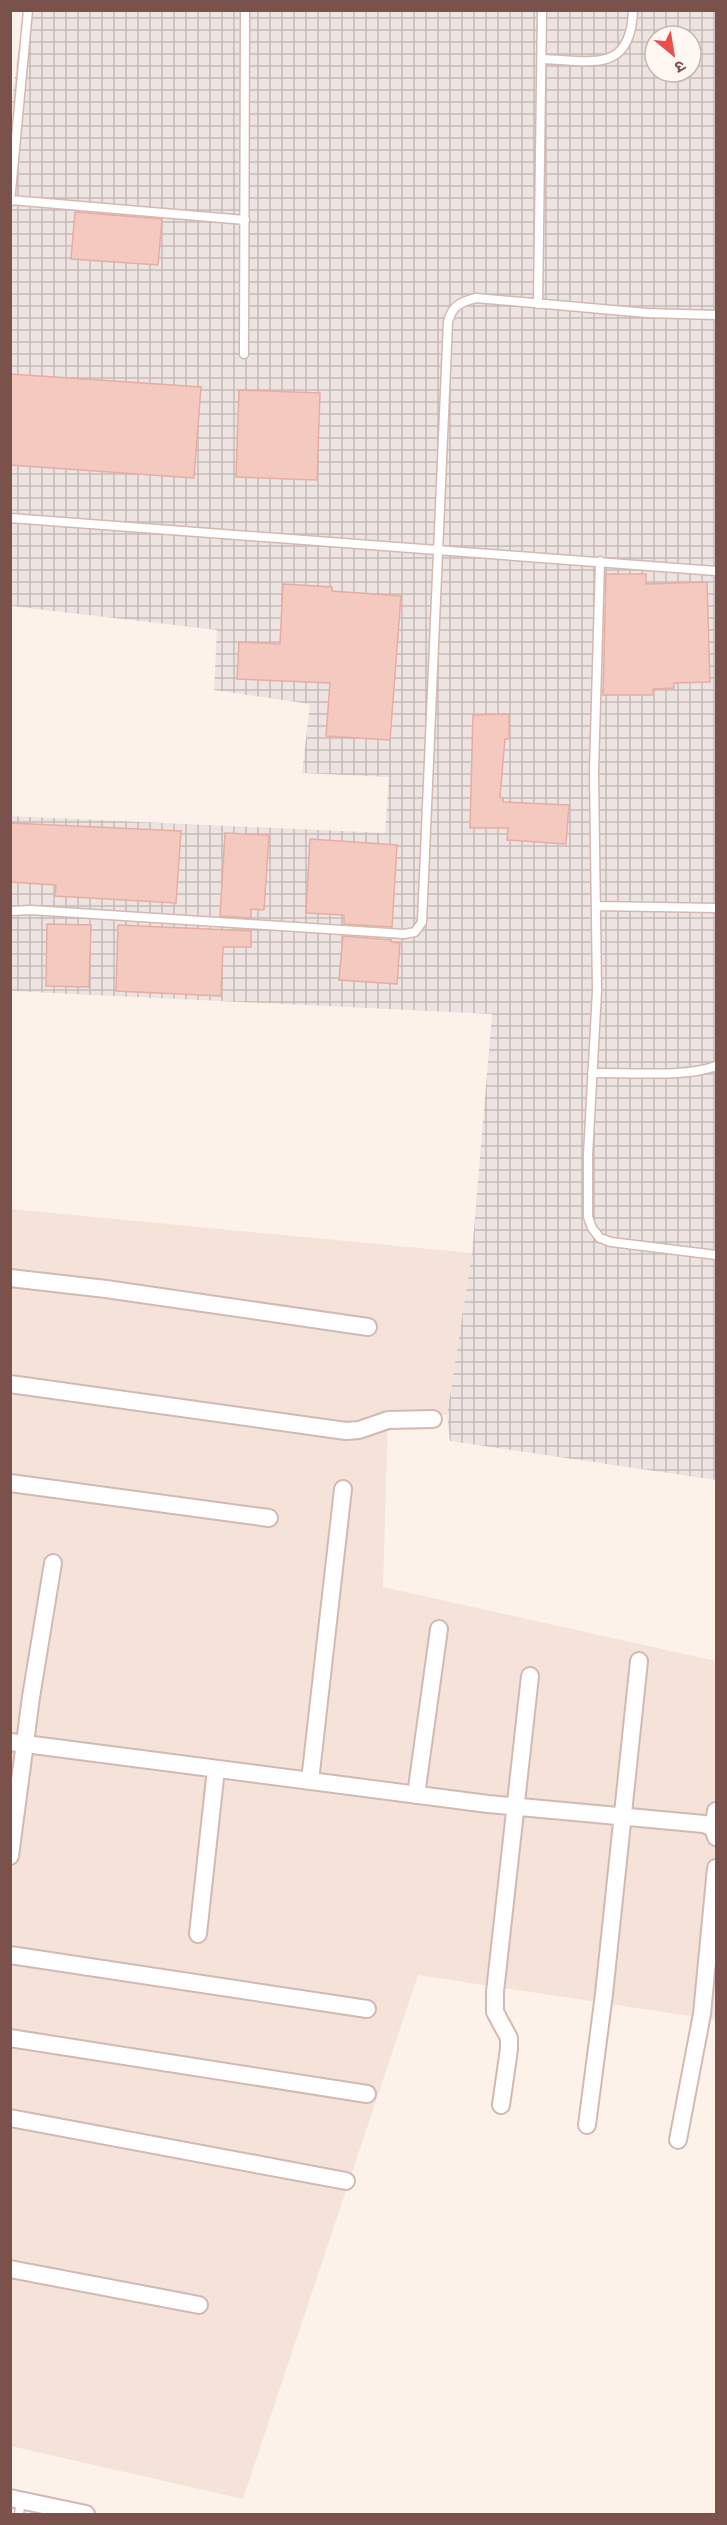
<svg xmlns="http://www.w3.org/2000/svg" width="727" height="2525" viewBox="0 0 727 2525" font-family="Commissioner,'Noto Sans Devanagari',sans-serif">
<defs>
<pattern id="industrial-grid" width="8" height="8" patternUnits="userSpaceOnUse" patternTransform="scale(1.5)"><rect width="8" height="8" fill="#ede3e0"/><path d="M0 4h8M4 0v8" fill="none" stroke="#c5bbb8"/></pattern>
</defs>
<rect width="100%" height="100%" fill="#fdf2ea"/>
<path fill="#f5e2d8" d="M 11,1209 L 472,1253 L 447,1415 L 388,1414 L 383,1587 L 716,1661 L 716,2020 L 418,1975 L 243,2499 L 11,2446 Z"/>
<path fill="url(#industrial-grid)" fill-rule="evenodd" d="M 24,11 L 716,11 L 716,1480 L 450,1441 L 447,1415 L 472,1253 L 492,1014 L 11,991 L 11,816 L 385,833 L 389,777 L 302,773 L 310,704 L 214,690 L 217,630 L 11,606 L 10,113 ZM 655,36 L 691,36 L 691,72 L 655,72 Z"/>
<path fill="#f4cac0" stroke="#e7ada0" stroke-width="1.5" d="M 75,212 L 162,219 L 158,265 L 71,259 Z
M 10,374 L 201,387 L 194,478 L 10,465 Z
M 239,390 L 320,393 L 317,480 L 236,477 Z
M 606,574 L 646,574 L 646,584 L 707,582 L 710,682 L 674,683 L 674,688 L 653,689 L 653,695 L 603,695 Z
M 283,584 L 332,587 L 332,591 L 401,596 L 390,740 L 326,736 L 330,683 L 237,679 L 239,642 L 280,644 Z
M 509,714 L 509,739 L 505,739 L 500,797 L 503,798 L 503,802 L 569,805 L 566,844 L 507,840 L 508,828 L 470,828 L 473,715 Z
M 10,823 L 181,831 L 176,903 L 55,896 L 56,885 L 10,882 Z
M 225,833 L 269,835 L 264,910 L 251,909 L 251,918 L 220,916 Z
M 310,839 L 397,845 L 392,927 L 344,924 L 344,915 L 306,913 Z
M 47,924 L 91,925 L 89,987 L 46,986 Z
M 118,925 L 251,931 L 251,947 L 223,947 L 221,996 L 116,991 Z
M 343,936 L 391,940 L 391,942 L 400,943 L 397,984 L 339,980 Z"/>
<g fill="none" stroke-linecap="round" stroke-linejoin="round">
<defs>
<path id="lane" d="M 542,59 C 590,60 631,75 633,10
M 11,200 L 245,220
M 10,202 L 28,10
M 538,304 L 542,10
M 244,354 L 245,10
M 10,518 L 716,571
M 600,561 L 594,772 L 597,991 L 588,1155 L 588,1217 L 592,1228 L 600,1238 L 611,1242 L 716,1255
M 596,906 L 716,908
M 10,911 L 31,910 L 404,934 L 415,932 L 422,922 L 448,322 C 452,306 460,302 476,298 L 647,313 L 716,315
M 592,1073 C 627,1072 685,1078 716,1066
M 19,2514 L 21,2500"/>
<path id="street" d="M 10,1278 L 106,1289 L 368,1327
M 10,1384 L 346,1431 L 359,1430 L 388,1420 L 433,1419
M 10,1483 L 269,1518
M 10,1742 L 488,1804 L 704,1824 L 713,1828 L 716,1837
M 310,1781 L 343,1489
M 416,1795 L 439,1629
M 713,1828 L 716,1811
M 10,1856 L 31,1697 L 53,1563
M 198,1934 L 216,1769
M 10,1955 L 367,2009
M 10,2038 L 367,2094
M 501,2105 L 509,2049 L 509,2038 L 495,2012 L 495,1992 L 530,1676
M 10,2118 L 346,2181
M 587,2125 L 604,1994 L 639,1661
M 678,2140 L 702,2014 L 716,1868
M 10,2269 L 199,2305
M 10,2498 L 86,2514"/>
</defs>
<use href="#lane" stroke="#d3b9b1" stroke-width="11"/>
<use href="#street" stroke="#d3b9b1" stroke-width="20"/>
<use href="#lane" stroke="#fff" stroke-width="8"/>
<use href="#street" stroke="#fff" stroke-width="16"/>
</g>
<rect width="727" height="2525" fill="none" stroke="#7a524b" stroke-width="24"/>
<g transform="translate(673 54) rotate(150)"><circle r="28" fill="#fff7f1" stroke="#cab5af" stroke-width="1.5"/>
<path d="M0-4.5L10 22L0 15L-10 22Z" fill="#eb4f4b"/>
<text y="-9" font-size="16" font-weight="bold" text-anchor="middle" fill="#7a524b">उ</text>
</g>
</svg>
